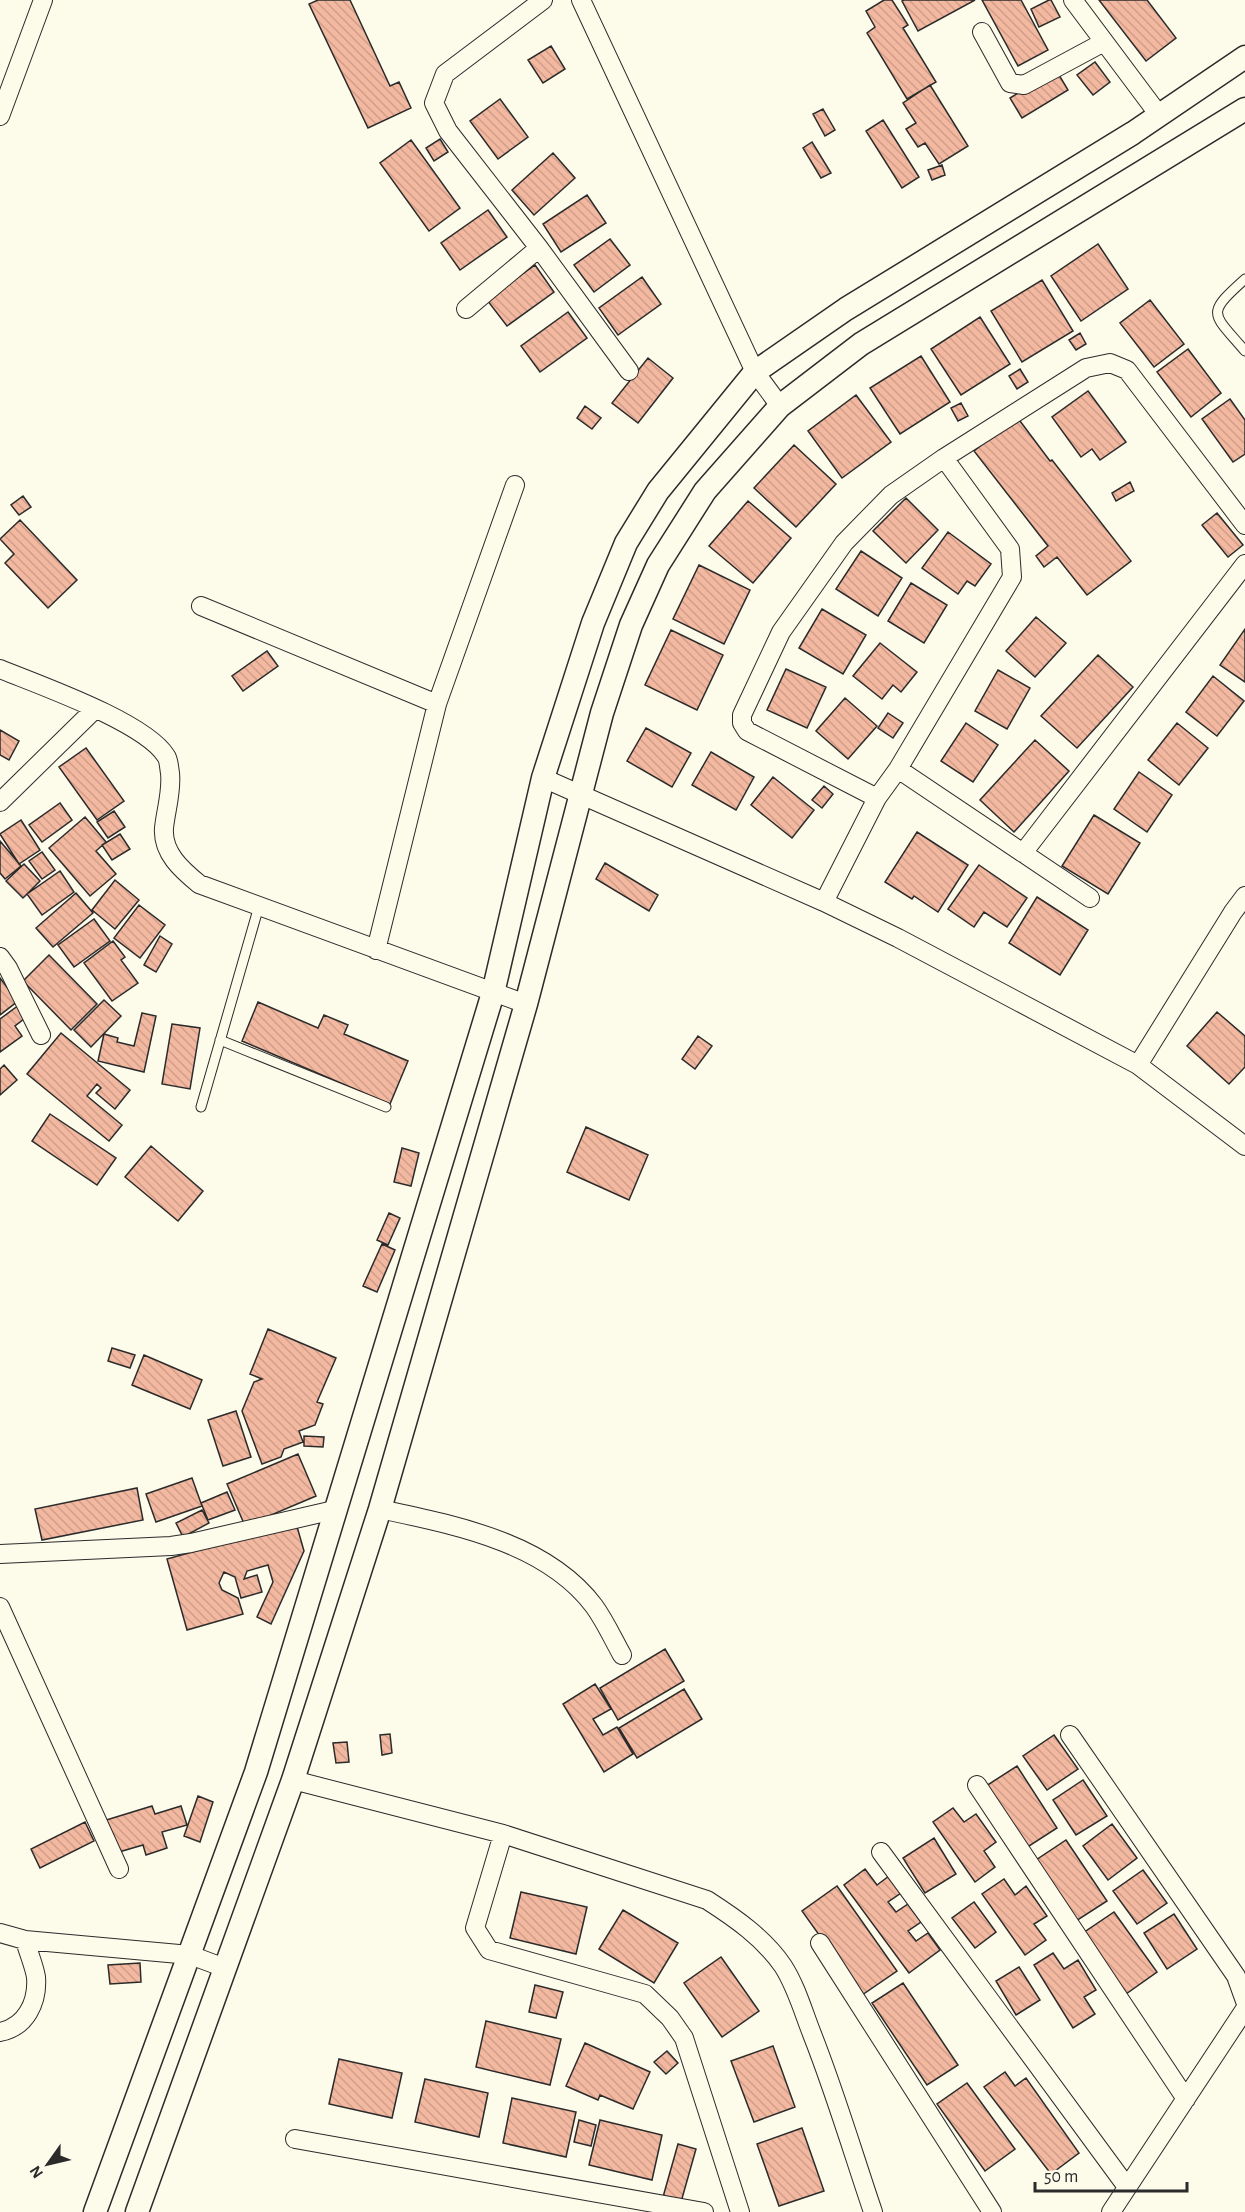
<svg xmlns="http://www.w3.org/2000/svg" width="1245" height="2212" viewBox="0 0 1245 2212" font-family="'Alegreya Sans',sans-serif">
<defs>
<pattern id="building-back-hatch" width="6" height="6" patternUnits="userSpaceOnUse" patternTransform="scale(1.5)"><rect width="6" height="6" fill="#f2b8a0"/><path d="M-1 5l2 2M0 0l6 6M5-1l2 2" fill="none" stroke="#d09e8a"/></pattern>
</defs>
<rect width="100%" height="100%" fill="#fdfbea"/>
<path fill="url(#building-back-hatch)" stroke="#2b2b2b" stroke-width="1.5" d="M 318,0 L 350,0 L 390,86 L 399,82 L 411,108 L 368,128 L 309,4 Z
M 884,0 L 892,0 L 908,25 L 903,28 L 936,82 L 907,99 L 867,33 L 875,27 L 866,11 Z
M 904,0 L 975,0 L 918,31 L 902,1 Z
M 982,0 L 1021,0 L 1048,50 L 1018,66 Z
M 1049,0 L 1051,0 L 1060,17 L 1039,27 L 1031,9 Z
M 1099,0 L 1147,0 L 1176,38 L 1146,61 Z
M 551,46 L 565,69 L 543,83 L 528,60 Z
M 1095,62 L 1110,82 L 1093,95 L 1077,75 Z
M 1056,70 L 1068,90 L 1022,118 L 1010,98 Z
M 930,85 L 968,146 L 939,164 L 925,143 L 918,147 L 906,129 L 916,123 L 903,103 Z
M 500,99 L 528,137 L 498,159 L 470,121 Z
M 823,109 L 835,130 L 825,136 L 813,114 Z
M 883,120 L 919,177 L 902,188 L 866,131 Z
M 440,139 L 448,152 L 434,161 L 426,148 Z
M 411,140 L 460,208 L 429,231 L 380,163 Z
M 812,142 L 831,173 L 821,178 L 803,148 Z
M 553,153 L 575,178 L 534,215 L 512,190 Z
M 942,165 L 945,175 L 932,180 L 928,170 Z
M 587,195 L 606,223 L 561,252 L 543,224 Z
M 488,210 L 507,237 L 460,270 L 441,243 Z
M 610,239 L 630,265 L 594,292 L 574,265 Z
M 1098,244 L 1128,289 L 1081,321 L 1051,276 Z
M 535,265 L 554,292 L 507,326 L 487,300 Z
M 642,277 L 661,304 L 618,335 L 599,308 Z
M 1042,280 L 1073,331 L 1022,362 L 991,311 Z
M 1150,300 L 1184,344 L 1154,367 L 1120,323 Z
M 568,312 L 587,338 L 540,372 L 521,346 Z
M 980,317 L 1010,364 L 961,395 L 931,349 Z
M 1080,333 L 1086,344 L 1076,350 L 1069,340 Z
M 1188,349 L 1221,393 L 1191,417 L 1157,372 Z
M 921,356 L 950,402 L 900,434 L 870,388 Z
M 648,358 L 673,378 L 638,423 L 612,403 Z
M 1020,369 L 1028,382 L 1017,389 L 1009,376 Z
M 1088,391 L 1126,442 L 1100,460 L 1092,449 L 1081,457 L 1052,417 Z
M 856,395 L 891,442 L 842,478 L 808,431 Z
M 1230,399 L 1245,420 L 1245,454 L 1233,462 L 1202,419 Z
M 961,403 L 968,416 L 958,421 L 951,408 Z
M 585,406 L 601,418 L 592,429 L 577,418 Z
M 1017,417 L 1050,461 L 1052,460 L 1131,561 L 1087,595 L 1057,557 L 1044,567 L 1036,556 L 1048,546 L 974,451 Z
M 794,445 L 836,484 L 796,527 L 754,488 Z
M 1130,482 L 1134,491 L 1116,501 L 1112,493 Z
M 23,496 L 31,507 L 19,515 L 11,505 Z
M 906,498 L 938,530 L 906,563 L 873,531 Z
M 748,501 L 791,538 L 753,583 L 709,546 Z
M 1217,513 L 1243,545 L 1228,557 L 1202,525 Z
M 20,520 L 77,580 L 48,608 L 5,563 L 14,554 L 0,539 Z
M 948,532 L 991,564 L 975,586 L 967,581 L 958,594 L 922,568 Z
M 861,551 L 902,578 L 878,616 L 836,589 Z
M 699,565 L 750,590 L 724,644 L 673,619 Z
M 911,583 L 947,605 L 924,643 L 888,621 Z
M 822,609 L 866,635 L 843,674 L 799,648 Z
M 1036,617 L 1066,643 L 1035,677 L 1006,651 Z
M 1245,629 L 1245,682 L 1220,665 Z
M 671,630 L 723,655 L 697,710 L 645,685 Z
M 880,643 L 917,672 L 901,692 L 893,685 L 882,699 L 853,676 Z
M 267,651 L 278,666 L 243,691 L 232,676 Z
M 1098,655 L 1133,687 L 1077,748 L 1041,716 Z
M 786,669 L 826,687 L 807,728 L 767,710 Z
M 998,670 L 1030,688 L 1007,729 L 975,711 Z
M 1213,676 L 1244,701 L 1217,736 L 1186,712 Z
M 845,698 L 877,726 L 848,759 L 816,731 Z
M 888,713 L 903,723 L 893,738 L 878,728 Z
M 966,723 L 998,745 L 973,782 L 941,761 Z
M 1177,723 L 1208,748 L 1179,785 L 1148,760 Z
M 646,728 L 691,753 L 672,787 L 627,761 Z
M 0,730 L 19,741 L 9,760 L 0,755 Z
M 1035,740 L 1069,771 L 1014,832 L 980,800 Z
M 86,748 L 124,801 L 97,820 L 59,767 Z
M 711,752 L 754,777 L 736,810 L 692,785 Z
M 1139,772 L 1172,795 L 1147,832 L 1114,809 Z
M 773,777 L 814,810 L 792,838 L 751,805 Z
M 824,786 L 833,794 L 822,808 L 812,800 Z
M 60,803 L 72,820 L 42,842 L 29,825 Z
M 114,811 L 125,827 L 108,838 L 97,822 Z
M 1094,815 L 1140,843 L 1108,894 L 1062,866 Z
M 85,817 L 106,842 L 96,851 L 116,874 L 90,896 L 49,848 Z
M 21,820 L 40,850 L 19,864 L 0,834 Z
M 917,832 L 968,865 L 938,912 L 914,896 L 912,899 L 885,882 Z
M 120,834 L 130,849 L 112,860 L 102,845 Z
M 0,841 L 21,866 L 5,879 L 0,873 Z
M 42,852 L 55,870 L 42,879 L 29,861 Z
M 605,863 L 658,895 L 649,911 L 596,879 Z
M 24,864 L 40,881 L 23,898 L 6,881 Z
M 979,865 L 1027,898 L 1007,927 L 984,912 L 974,927 L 948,909 Z
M 60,871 L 74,892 L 42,915 L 27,894 Z
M 115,880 L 139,900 L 115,929 L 92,910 Z
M 76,893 L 93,913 L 53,947 L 36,928 Z
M 1037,897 L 1088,930 L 1060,975 L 1009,943 Z
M 139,905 L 165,925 L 140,958 L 114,938 Z
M 94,919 L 110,941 L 74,967 L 58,945 Z
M 160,936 L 172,944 L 156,972 L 144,965 Z
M 113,941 L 125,957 L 121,960 L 138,983 L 112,1001 L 84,963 Z
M 49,955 L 97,1004 L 71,1030 L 23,981 Z
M 0,978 L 18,1001 L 0,1015 Z
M 104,1000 L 121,1016 L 91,1047 L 74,1030 Z
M 258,1002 L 318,1028 L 324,1015 L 348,1025 L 344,1034 L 408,1061 L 390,1104 L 242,1041 Z
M 19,1005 L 28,1016 L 15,1026 L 22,1036 L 0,1052 L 0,1019 Z
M 1217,1012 L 1245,1036 L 1245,1067 L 1229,1084 L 1187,1046 Z
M 142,1013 L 156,1016 L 144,1072 L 98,1061 L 104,1034 L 118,1038 L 117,1042 L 134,1046 Z
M 172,1024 L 200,1028 L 190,1089 L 162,1084 Z
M 61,1033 L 130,1090 L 115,1109 L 96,1093 L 101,1088 L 97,1084 L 87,1096 L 122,1125 L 109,1141 L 27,1074 Z
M 698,1036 L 712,1046 L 695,1069 L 682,1059 Z
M 4,1065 L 17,1080 L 0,1095 L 0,1069 Z
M 50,1114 L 116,1158 L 97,1185 L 32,1141 Z
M 586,1127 L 648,1155 L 629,1200 L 567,1172 Z
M 151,1146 L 203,1191 L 178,1221 L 125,1177 Z
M 402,1148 L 419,1153 L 411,1186 L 394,1182 Z
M 389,1213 L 400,1218 L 388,1245 L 377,1240 Z
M 382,1244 L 395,1250 L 377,1292 L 363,1286 Z
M 268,1329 L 336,1358 L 317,1402 L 323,1404 L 315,1425 L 299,1431 L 303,1442 L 284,1449 L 281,1457 L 262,1464 L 242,1411 L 254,1382 L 262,1379 L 250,1374 Z
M 112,1348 L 135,1355 L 130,1368 L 108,1361 Z
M 144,1355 L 202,1380 L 190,1409 L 132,1385 Z
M 236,1411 L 251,1457 L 223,1466 L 208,1420 Z
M 304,1436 L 324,1437 L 323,1447 L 304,1446 Z
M 298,1454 L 316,1496 L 245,1526 L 227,1484 Z
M 192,1478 L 202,1506 L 156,1522 L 146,1494 Z
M 137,1488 L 143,1520 L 42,1540 L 35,1509 Z
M 227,1492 L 235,1510 L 208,1520 L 201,1503 Z
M 202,1510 L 209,1523 L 183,1537 L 176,1523 Z
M 296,1523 L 304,1551 L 271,1624 L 257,1617 L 273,1582 L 268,1565 L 247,1571 L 244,1579 L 257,1575 L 262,1592 L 241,1598 L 235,1577 L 224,1572 L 219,1583 L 222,1590 L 238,1598 L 243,1614 L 187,1630 L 167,1559 Z
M 665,1649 L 684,1681 L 618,1720 L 600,1688 Z
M 595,1684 L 611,1709 L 593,1719 L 603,1735 L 617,1727 L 633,1754 L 604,1772 L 563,1704 Z
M 684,1689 L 702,1719 L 637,1758 L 619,1728 Z
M 390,1734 L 392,1753 L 382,1755 L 380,1735 Z
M 1054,1735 L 1078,1769 L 1047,1790 L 1023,1756 Z
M 347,1742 L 349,1762 L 336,1763 L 333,1743 Z
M 1017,1766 L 1057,1828 L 1026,1848 L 986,1786 Z
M 1083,1780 L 1107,1816 L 1076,1835 L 1053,1800 Z
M 198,1796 L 213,1802 L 200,1842 L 184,1836 Z
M 152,1806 L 155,1814 L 181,1806 L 187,1825 L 162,1832 L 167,1848 L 146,1855 L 143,1845 L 112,1854 L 103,1821 Z
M 953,1808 L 964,1822 L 976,1814 L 996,1842 L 984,1851 L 995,1867 L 975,1882 L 933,1822 Z
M 85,1822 L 94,1841 L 40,1868 L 31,1849 Z
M 1112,1824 L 1137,1858 L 1108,1880 L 1083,1846 Z
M 934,1838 L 956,1874 L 925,1893 L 903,1858 Z
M 1066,1840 L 1107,1901 L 1076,1921 L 1036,1860 Z
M 865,1869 L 877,1885 L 889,1876 L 901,1893 L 888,1902 L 896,1912 L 908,1904 L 921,1922 L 908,1931 L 916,1941 L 928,1933 L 940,1950 L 909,1973 L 844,1885 Z
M 1143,1870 L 1167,1903 L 1137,1924 L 1113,1891 Z
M 1004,1879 L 1015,1895 L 1026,1886 L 1047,1916 L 1034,1924 L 1046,1940 L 1025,1955 L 982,1894 Z
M 837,1886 L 897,1971 L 862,1995 L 802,1911 Z
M 521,1892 L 587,1907 L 576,1954 L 510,1938 Z
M 974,1902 L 996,1932 L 975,1948 L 952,1918 Z
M 623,1910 L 678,1943 L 654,1983 L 599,1949 Z
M 1114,1912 L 1157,1972 L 1126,1994 L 1083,1933 Z
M 1174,1914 L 1197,1949 L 1167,1969 L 1144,1933 Z
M 1053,1953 L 1064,1969 L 1078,1960 L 1096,1990 L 1084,1997 L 1095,2014 L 1073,2028 L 1034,1965 Z
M 721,1957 L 759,2011 L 722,2037 L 684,1983 Z
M 140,1963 L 141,1982 L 110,1984 L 108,1965 Z
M 1019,1967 L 1040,2000 L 1016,2015 L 996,1981 Z
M 903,1983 L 958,2065 L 927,2085 L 872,2003 Z
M 535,1985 L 563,1992 L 556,2018 L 529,2012 Z
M 486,2021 L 561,2039 L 550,2085 L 476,2067 Z
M 585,2043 L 650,2072 L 633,2109 L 600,2095 L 598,2100 L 566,2086 Z
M 773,2046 L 795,2107 L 754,2122 L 731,2061 Z
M 667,2051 L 678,2063 L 666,2074 L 654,2062 Z
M 339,2059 L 402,2073 L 392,2118 L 329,2104 Z
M 1005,2072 L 1015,2086 L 1026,2078 L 1079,2153 L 1051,2174 L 984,2087 Z
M 425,2079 L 488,2093 L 479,2137 L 415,2122 Z
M 967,2083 L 1015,2149 L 985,2171 L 937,2104 Z
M 512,2098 L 576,2112 L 566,2157 L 503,2143 Z
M 579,2120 L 596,2125 L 591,2146 L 574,2142 Z
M 600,2120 L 662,2135 L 652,2180 L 589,2165 Z
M 802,2128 L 824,2191 L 779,2206 L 757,2144 Z
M 678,2144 L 696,2149 L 681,2202 L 663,2197 Z"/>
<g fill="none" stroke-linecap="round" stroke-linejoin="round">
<defs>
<path id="service" d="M 1245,279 C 1205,315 1212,312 1245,351
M 220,1040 L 386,1107
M 201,1107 L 259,906"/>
<path id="minor" d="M 581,0 L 755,372 L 780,406
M 1073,0 L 1159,115
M 982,32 L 1010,83 L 1024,85 L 1104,42
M 0,116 L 43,0
M 539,248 L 629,371
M 466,309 L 539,248 L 448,131 L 434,103 L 445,74 L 543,0
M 944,458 L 1086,368 L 1110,363 L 1127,370 L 1245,525
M 201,606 L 437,704
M 0,669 C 39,685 145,722 166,756 C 169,760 169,768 170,773 C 172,792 166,809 164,828 C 162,853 182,870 199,884 L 526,1004
M 898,769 L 1090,898
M 543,778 L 824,902 L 898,938 L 1138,1065 L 1245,1146
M 0,802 L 95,709
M 1023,853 L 1245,564
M 824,902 L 877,798 L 898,769 L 1012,577 L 1010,549 L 944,458 L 891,495 L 844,543 L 781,632 L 742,715 L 742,723 L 747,731 L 877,798
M 376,950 L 437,704 L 515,485
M 0,957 L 8,968 L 41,1035
M 1138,1065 L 1233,912 L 1245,896
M 380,1509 C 454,1525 546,1542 594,1606 C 605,1621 613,1639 622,1655
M 0,1554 L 171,1546 L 191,1543 L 334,1510
M 0,1607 L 119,1869
M 1070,1735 L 1236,1976 L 1245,2001
M 293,1780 L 503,1834 L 707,1900 C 735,1918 764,1938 783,1966 C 796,1986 803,2011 812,2034 C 835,2092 853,2153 873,2212
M 977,1785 L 1186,2099
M 503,1834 L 475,1928 L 489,1950 L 645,1994 L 670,2018 L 684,2038 L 740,2212
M 881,1852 L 1127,2187
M 0,1933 L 25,1940 L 190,1955 L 225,1968
M 820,1943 L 992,2212
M 0,2032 C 26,2027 38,2002 36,1977 C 34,1965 28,1952 25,1940
M 295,2139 L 704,2212
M 1111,2212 L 1245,2009"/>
<path id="tertiary" d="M 95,2212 L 256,1772 L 493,993 L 543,778 L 593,623 L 626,543 L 658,491 L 755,372 L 846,309 L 1133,133 L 1245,57
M 137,2212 L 293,1780 L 380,1509 L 526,1004 L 602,713 L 631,625 L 658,565 L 705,491 L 780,406 L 861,344 L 1245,109"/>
</defs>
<use href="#service" stroke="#2b2b2b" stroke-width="11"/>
<use href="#minor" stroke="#2b2b2b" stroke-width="20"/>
<use href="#tertiary" stroke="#2b2b2b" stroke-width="25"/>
<use href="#service" stroke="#fdfbea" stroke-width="9"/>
<use href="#minor" stroke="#fdfbea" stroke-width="18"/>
<use href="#tertiary" stroke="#fdfbea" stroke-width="22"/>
</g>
<g transform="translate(48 2164) rotate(236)" stroke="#fdfbea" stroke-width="4.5" paint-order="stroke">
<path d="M0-4.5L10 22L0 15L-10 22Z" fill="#2b2b2b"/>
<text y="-9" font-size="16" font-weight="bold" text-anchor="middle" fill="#2b2b2b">N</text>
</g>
<path d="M1035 2182v9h152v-9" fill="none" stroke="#2b2b2b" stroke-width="3"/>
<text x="1044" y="2182" font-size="18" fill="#2b2b2b" stroke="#fdfbea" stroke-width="4.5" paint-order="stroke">50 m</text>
</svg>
